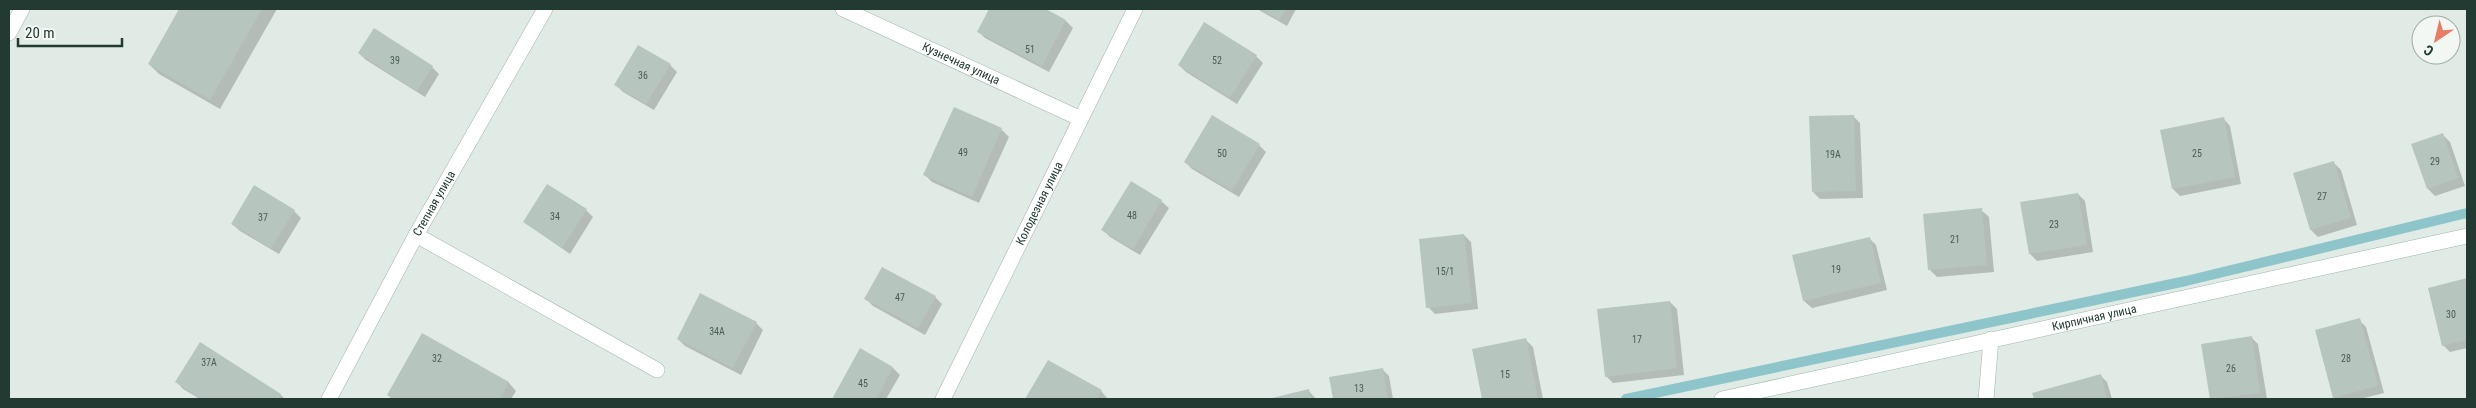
<svg xmlns="http://www.w3.org/2000/svg" width="2476" height="408" viewBox="0 0 2476 408" font-family="'Roboto Condensed',sans-serif">
<rect width="100%" height="100%" fill="#e1ebe6"/>
<path fill="#0003" d="M 181,9 L 277,9 L 220,109 L 159,74 L 149,64 Z
M 990,9 L 1043,9 L 1066,21 L 1073,28 L 1049,72 L 985,38 L 978,31 Z
M 1257,9 L 1296,9 L 1287,26 Z
M 359,53 L 432,67 L 439,74 L 425,97 L 366,60 Z
M 1256,56 L 1263,63 L 1237,104 L 1186,72 L 1179,65 Z
M 670,65 L 677,72 L 654,110 L 623,92 L 616,85 Z
M 954,109 L 1002,130 L 1009,137 L 979,203 L 932,182 L 925,175 Z
M 1853,116 L 1860,123 L 1863,198 L 1820,199 L 1813,192 Z
M 2223,118 L 2230,126 L 2241,184 L 2180,196 L 2173,189 Z
M 2443,135 L 2450,142 L 2465,186 L 2435,196 L 2428,189 Z
M 1259,145 L 1266,152 L 1239,197 L 1192,169 L 1185,162 Z
M 2333,162 L 2341,170 L 2357,225 L 2318,237 L 2311,230 L 2294,174 Z
M 1131,183 L 1161,201 L 1169,208 L 1140,255 L 1110,237 L 1103,230 Z
M 2078,194 L 2085,201 L 2093,252 L 2037,261 L 2030,254 Z
M 586,210 L 593,217 L 570,254 L 524,222 Z
M 1981,210 L 1989,217 L 1994,272 L 1937,277 L 1930,270 Z
M 294,211 L 301,218 L 279,254 L 240,231 L 232,224 Z
M 1464,235 L 1471,242 L 1478,309 L 1435,314 L 1428,307 Z
M 1869,238 L 1876,245 L 1887,290 L 1812,308 L 1804,301 Z
M 2467,280 L 2467,348 L 2450,352 L 2443,345 L 2429,289 Z
M 935,297 L 942,304 L 925,335 L 873,306 L 866,299 Z
M 1670,302 L 1677,309 L 1684,375 L 1613,383 L 1606,376 Z
M 2359,320 L 2366,327 L 2384,393 L 2360,399 L 2336,399 L 2334,397 Z
M 756,323 L 763,330 L 741,375 L 685,346 L 678,339 Z
M 423,335 L 509,383 L 516,391 L 511,399 L 392,399 L 388,395 Z
M 2251,337 L 2258,344 L 2267,399 L 2211,399 L 2202,345 Z
M 1526,340 L 1533,347 L 1543,399 L 1483,399 L 1473,350 Z
M 201,343 L 281,395 L 285,399 L 200,399 L 183,389 L 176,381 Z
M 860,350 L 893,368 L 900,375 L 886,399 L 833,399 Z
M 1048,362 L 1101,391 L 1108,399 L 1027,399 Z
M 1382,369 L 1389,376 L 1393,399 L 1334,399 L 1331,378 Z
M 2100,375 L 2107,382 L 2112,399 L 2035,399 L 2034,394 Z
M 1308,390 L 1316,399 L 1271,399 Z"/>
<g fill="none" stroke-linecap="round" stroke-linejoin="round">
<path stroke="#8ec5cb" stroke-width="10" d="M 1626,399 L 2186,281 L 2467,213"/>
</g>
<path fill="#b7c5bf" d="M 179,9 L 262,9 L 210,100 L 148,64 Z
M 989,9 L 1046,9 L 1066,20 L 1042,66 L 977,32 Z
M 1260,9 L 1286,9 L 1279,20 Z
M 1204,22 L 1257,55 L 1230,98 L 1178,65 Z
M 374,28 L 433,66 L 417,91 L 358,53 Z
M 638,45 L 671,64 L 646,104 L 614,85 Z
M 954,107 L 1002,128 L 972,197 L 923,175 Z
M 1212,115 L 1260,144 L 1232,191 L 1184,162 Z
M 1854,115 L 1856,191 L 1812,192 L 1809,116 Z
M 2224,117 L 2235,177 L 2172,189 L 2160,130 Z
M 2443,133 L 2458,178 L 2427,189 L 2411,144 Z
M 2334,161 L 2351,218 L 2310,230 L 2293,173 Z
M 1131,181 L 1162,200 L 1133,249 L 1101,230 Z
M 547,184 L 587,209 L 562,248 L 523,222 Z
M 254,185 L 295,210 L 271,248 L 231,224 Z
M 2078,193 L 2087,245 L 2029,254 L 2020,202 Z
M 1982,208 L 1987,265 L 1928,270 L 1923,214 Z
M 1464,234 L 1472,303 L 1426,308 L 1419,239 Z
M 1870,237 L 1881,283 L 1803,301 L 1792,255 Z
M 882,267 L 936,296 L 918,328 L 864,299 Z
M 2467,278 L 2467,340 L 2442,346 L 2428,288 Z
M 700,293 L 757,322 L 733,368 L 677,339 Z
M 1670,301 L 1677,368 L 1605,377 L 1597,309 Z
M 2360,318 L 2378,386 L 2333,398 L 2315,330 Z
M 422,333 L 509,382 L 500,399 L 393,399 L 387,395 Z
M 2252,336 L 2260,393 L 2210,399 L 2201,344 Z
M 1526,338 L 1538,399 L 1482,399 L 1472,349 Z
M 200,342 L 281,394 L 278,399 L 202,399 L 175,382 Z
M 860,348 L 893,367 L 876,399 L 832,399 Z
M 1048,360 L 1102,390 L 1097,399 L 1025,399 Z
M 1383,368 L 1388,399 L 1333,399 L 1329,377 Z
M 2101,374 L 2107,399 L 2034,399 L 2032,393 Z
M 1309,389 L 1311,399 L 1268,399 Z"/>
<g fill="none" stroke-linecap="round" stroke-linejoin="round">
<defs>
<path id="lane" d="M 9,33 L 22,9
M 416,235 L 657,370"/>
<g id="street">
<path id="s1" d="M 843,9 L 1079,118"/>
<path id="s2" d="M 329,399 L 416,235 L 545,9"/>
<path id="s3" d="M 943,399 L 1135,9"/>
<path d="M 1986,399 L 1991,339"/>
</g>
<g id="secondary">
<path id="s4" d="M 1722,399 L 2467,236"/>
</g>
</defs>
<use href="#lane" stroke="#a4b2ad" stroke-width="16"/>
<use href="#street" stroke="#a4b2ad" stroke-width="16"/>
<use href="#secondary" stroke="#a1b5ad" stroke-width="16"/>
<use href="#lane" stroke="#fff" stroke-width="15"/>
<use href="#street" stroke="#fff" stroke-width="15"/>
<use href="#secondary" stroke="#fff" stroke-width="15"/>
</g>
<g text-anchor="middle" dominant-baseline="central" stroke-width="4" stroke-linejoin="round" paint-order="stroke">
<g font-size="10" fill="#485d56">
<text x="1030" y="49">51</text>
<text x="395" y="60">39</text>
<text x="1217" y="60">52</text>
<text x="643" y="75">36</text>
<text x="963" y="152">49</text>
<text x="1222" y="153">50</text>
<text x="2197" y="153">25</text>
<text x="1833" y="154">19А</text>
<text x="2435" y="161">29</text>
<text x="2322" y="196">27</text>
<text x="1132" y="215">48</text>
<text x="555" y="216">34</text>
<text x="263" y="217">37</text>
<text x="2054" y="224">23</text>
<text x="1955" y="239">21</text>
<text x="1836" y="269">19</text>
<text x="1445" y="271">15/1</text>
<text x="900" y="297">47</text>
<text x="2451" y="314">30</text>
<text x="717" y="331">34А</text>
<text x="1637" y="339">17</text>
<text x="437" y="358">32</text>
<text x="2346" y="358">28</text>
<text x="209" y="362">37А</text>
<text x="2231" y="368">26</text>
<text x="1505" y="374">15</text>
<text x="863" y="383">45</text>
<text x="1359" y="388">13</text>
</g>
<g font-size="12" fill="#233a33" stroke="#f2f7f4">
<text stroke="none"><textPath href="#s1" startOffset="130">Кузнечная улица</textPath></text>
<text stroke="none"><textPath href="#s2" startOffset="222">Степная улица</textPath></text>
<text stroke="none"><textPath href="#s3" startOffset="218">Колодезная улица</textPath></text>
<text stroke="none"><textPath href="#s4" startOffset="381">Кирпичная улица</textPath></text>
</g>
</g>
<rect width="2476" height="408" fill="none" stroke="#233a33" stroke-width="20"/>
<g transform="translate(2436 40) rotate(215)"><circle r="24" fill="#f2f7f4" stroke="#9faba7"/>
<path d="M0-4L9 19L0 12L-9 19Z" fill="#e77d64"/>
<text y="-8" font-size="14" font-weight="bold" text-anchor="middle" fill="#233a33">С</text>
</g>
<path d="M18 38v8h104v-8" fill="none" stroke="#233a33" stroke-width="2.5"/>
<text x="25" y="38" font-size="15" fill="#233a33" stroke="#f2f7f4" stroke-width="4" paint-order="stroke">20 m</text>
</svg>
